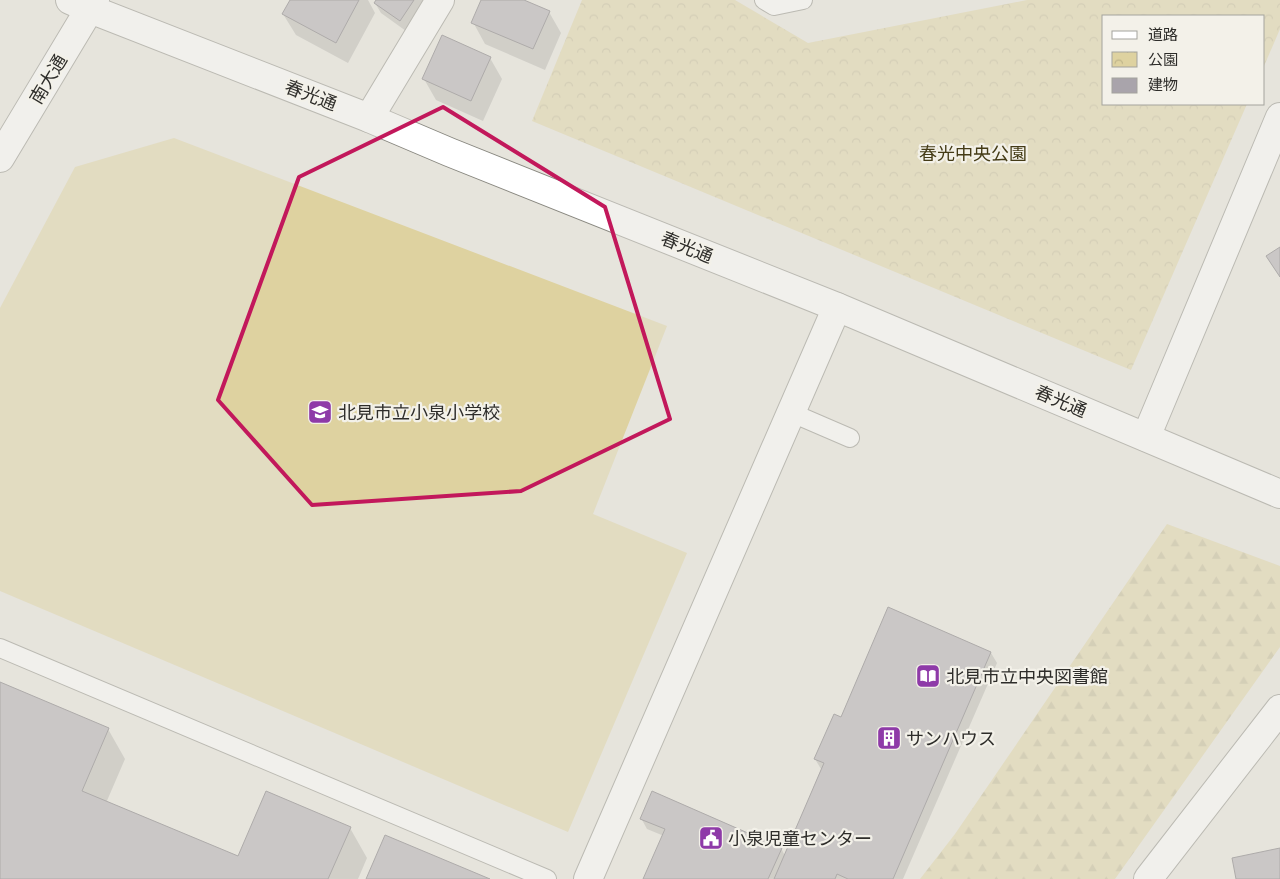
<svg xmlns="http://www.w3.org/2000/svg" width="1280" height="879" viewBox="0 0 1280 879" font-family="Mulish,'Noto Sans JP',sans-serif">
<defs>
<pattern id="forest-firs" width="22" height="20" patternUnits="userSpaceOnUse" patternTransform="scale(1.25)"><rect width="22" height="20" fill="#ded2a0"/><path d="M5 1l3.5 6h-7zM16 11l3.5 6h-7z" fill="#bfb58a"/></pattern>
<pattern id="park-crowns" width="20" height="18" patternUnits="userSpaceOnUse" patternTransform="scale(1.25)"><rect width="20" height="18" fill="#ded2a0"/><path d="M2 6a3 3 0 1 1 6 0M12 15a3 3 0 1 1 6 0" fill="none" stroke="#bfb58a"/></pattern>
</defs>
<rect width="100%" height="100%" fill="#e6e4dc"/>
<path fill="url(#forest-firs)" d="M 1167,524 L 1280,566 L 1280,647 L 1115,879 L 920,879 L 955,834 Z"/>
<path fill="url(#park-crowns)" d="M 582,0 L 735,0 L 808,43 L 1027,0 L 1280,0 L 1280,29 L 1264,66 L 1264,16 L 1104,16 L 1104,104 L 1247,104 L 1131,370 L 532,121 Z"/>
<path fill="#ded2a0" d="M 174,138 L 667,326 L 593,514 L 687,553 L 568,832 L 0,591 L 0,308 L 75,167 Z"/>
<path fill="#0003" d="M 291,0 L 368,0 L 375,13 L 348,63 L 296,35 L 283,14 Z
M 377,0 L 427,0 L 406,31 L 381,13 L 375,3 Z
M 482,0 L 521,0 L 549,12 L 561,33 L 545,70 L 485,44 L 473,22 Z
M 490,58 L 502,79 L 483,121 L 436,100 L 424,79 Z
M 991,653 L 997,663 L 903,879 L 645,879 L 664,836 L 647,829 L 641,818 L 781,848 L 785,856 L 821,769 L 815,759 L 841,719 Z
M 0,684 L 108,729 L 125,759 L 106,803 L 238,858 L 350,828 L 367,858 L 358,879 L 0,879 Z"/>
<path fill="#a9a4ab" stroke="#6a666c" d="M 290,0 L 359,0 L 336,43 L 282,14 Z
M 376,0 L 414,0 L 400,21 L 374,3 Z
M 481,0 L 524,0 L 550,11 L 533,49 L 471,23 Z
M 442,35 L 491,57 L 471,101 L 422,79 Z
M 1280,247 L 1280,277 L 1266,256 Z
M 888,607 L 991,652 L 893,879 L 848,879 L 837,874 L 835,879 L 774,879 L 824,763 L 814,759 L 834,714 L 841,717 Z
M 0,682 L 109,728 L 82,791 L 238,856 L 266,791 L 351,827 L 328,879 L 0,879 Z
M 652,791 L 782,848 L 768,879 L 643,879 L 665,829 L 640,819 Z
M 385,835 L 490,879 L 366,879 Z
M 1280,848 L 1280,879 L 1236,879 L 1232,858 Z"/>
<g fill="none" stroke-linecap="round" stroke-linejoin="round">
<defs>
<path id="lane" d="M 764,0 L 774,6 L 803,0
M 792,413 L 850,438
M 0,648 L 547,879"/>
<path id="street" d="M 70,0 L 90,9
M 369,118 L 440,0
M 1146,437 L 1280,117
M 588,879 L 837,307
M 1148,879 L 1280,709"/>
<path id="secondary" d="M 90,9 L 369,118 L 449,152 L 837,307 L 1280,494
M 0,158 L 95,0"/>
</defs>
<use href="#lane" stroke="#898880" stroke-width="20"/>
<use href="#street" stroke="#898880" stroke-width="30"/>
<use href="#secondary" stroke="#898880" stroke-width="30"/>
<use href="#lane" stroke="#fff" stroke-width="18"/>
<use href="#street" stroke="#fff" stroke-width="28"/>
<use href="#secondary" stroke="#fff" stroke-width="28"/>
</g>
<path d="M0 0H1280V879H0ZM 443,107 L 605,207 L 670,419 L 521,491 L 312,505 L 218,400 L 299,177 Z" fill="#e6e4dc" fill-opacity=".55" fill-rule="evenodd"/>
<path fill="none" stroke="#c2185b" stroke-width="4" stroke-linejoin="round" d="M 443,107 L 605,207 L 670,419 L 521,491 L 312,505 L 218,400 L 299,177 Z"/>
<defs>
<symbol id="school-square" viewBox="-11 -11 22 22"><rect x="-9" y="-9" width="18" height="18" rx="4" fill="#8e3aa8" stroke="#f3f1e9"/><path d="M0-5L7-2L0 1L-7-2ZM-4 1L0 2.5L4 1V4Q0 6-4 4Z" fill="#fff"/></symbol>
<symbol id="library-square" viewBox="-11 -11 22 22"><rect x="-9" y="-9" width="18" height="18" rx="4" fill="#8e3aa8" stroke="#f3f1e9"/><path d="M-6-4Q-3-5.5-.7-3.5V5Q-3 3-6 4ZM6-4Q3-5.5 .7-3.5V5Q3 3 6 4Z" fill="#fff"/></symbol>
<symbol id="building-square" viewBox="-11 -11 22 22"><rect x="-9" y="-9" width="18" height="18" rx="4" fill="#8e3aa8" stroke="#f3f1e9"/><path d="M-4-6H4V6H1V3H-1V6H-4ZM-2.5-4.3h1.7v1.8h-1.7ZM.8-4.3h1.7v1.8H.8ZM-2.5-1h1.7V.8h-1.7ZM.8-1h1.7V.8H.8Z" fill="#fff"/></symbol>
<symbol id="civic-square" viewBox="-11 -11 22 22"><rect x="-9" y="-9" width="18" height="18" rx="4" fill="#8e3aa8" stroke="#f3f1e9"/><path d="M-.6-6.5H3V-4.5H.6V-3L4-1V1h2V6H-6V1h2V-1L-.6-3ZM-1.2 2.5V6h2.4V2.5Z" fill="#fff"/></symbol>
</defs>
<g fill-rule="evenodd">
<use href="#school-square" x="306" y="398" width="28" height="28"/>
<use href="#library-square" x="914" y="662" width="28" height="28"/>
<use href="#building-square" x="875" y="724" width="28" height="28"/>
<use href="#civic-square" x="697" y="824" width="28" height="28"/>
</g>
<g text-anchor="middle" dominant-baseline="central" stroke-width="4.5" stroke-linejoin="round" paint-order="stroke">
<g font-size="18" fill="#2e2d2a" stroke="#f3f1e9">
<text transform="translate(48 79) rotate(-59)">南大通</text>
<text transform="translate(311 95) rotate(21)">春光通</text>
<text transform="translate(687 247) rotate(22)">春光通</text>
<text transform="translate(1061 401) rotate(23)">春光通</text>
</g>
<g font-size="18" fill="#443b16" stroke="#f3f1e9">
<text x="973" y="153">春光中央公園</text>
</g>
<g font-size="18" fill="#2e2d2a" stroke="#f3f1e9" text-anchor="start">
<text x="338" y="412">北見市立小泉小学校</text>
<text x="946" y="676">北見市立中央図書館</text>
<text x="906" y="738">サンハウス</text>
<text x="728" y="838">小泉児童センター</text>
</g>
</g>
<rect x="1102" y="15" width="162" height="90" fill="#f3f1e9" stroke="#a4a39d"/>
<rect x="1112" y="31" width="25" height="8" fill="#ffffff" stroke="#a4a39d"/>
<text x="1148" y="40" font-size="15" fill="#2e2d2a">道路</text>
<rect x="1112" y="52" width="25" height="15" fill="url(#park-crowns)" stroke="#a4a39d"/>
<text x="1148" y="65" font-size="15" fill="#2e2d2a">公園</text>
<rect x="1112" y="78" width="25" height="15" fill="#a9a4ab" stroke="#a4a39d"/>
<text x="1148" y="90" font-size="15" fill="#2e2d2a">建物</text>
</svg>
